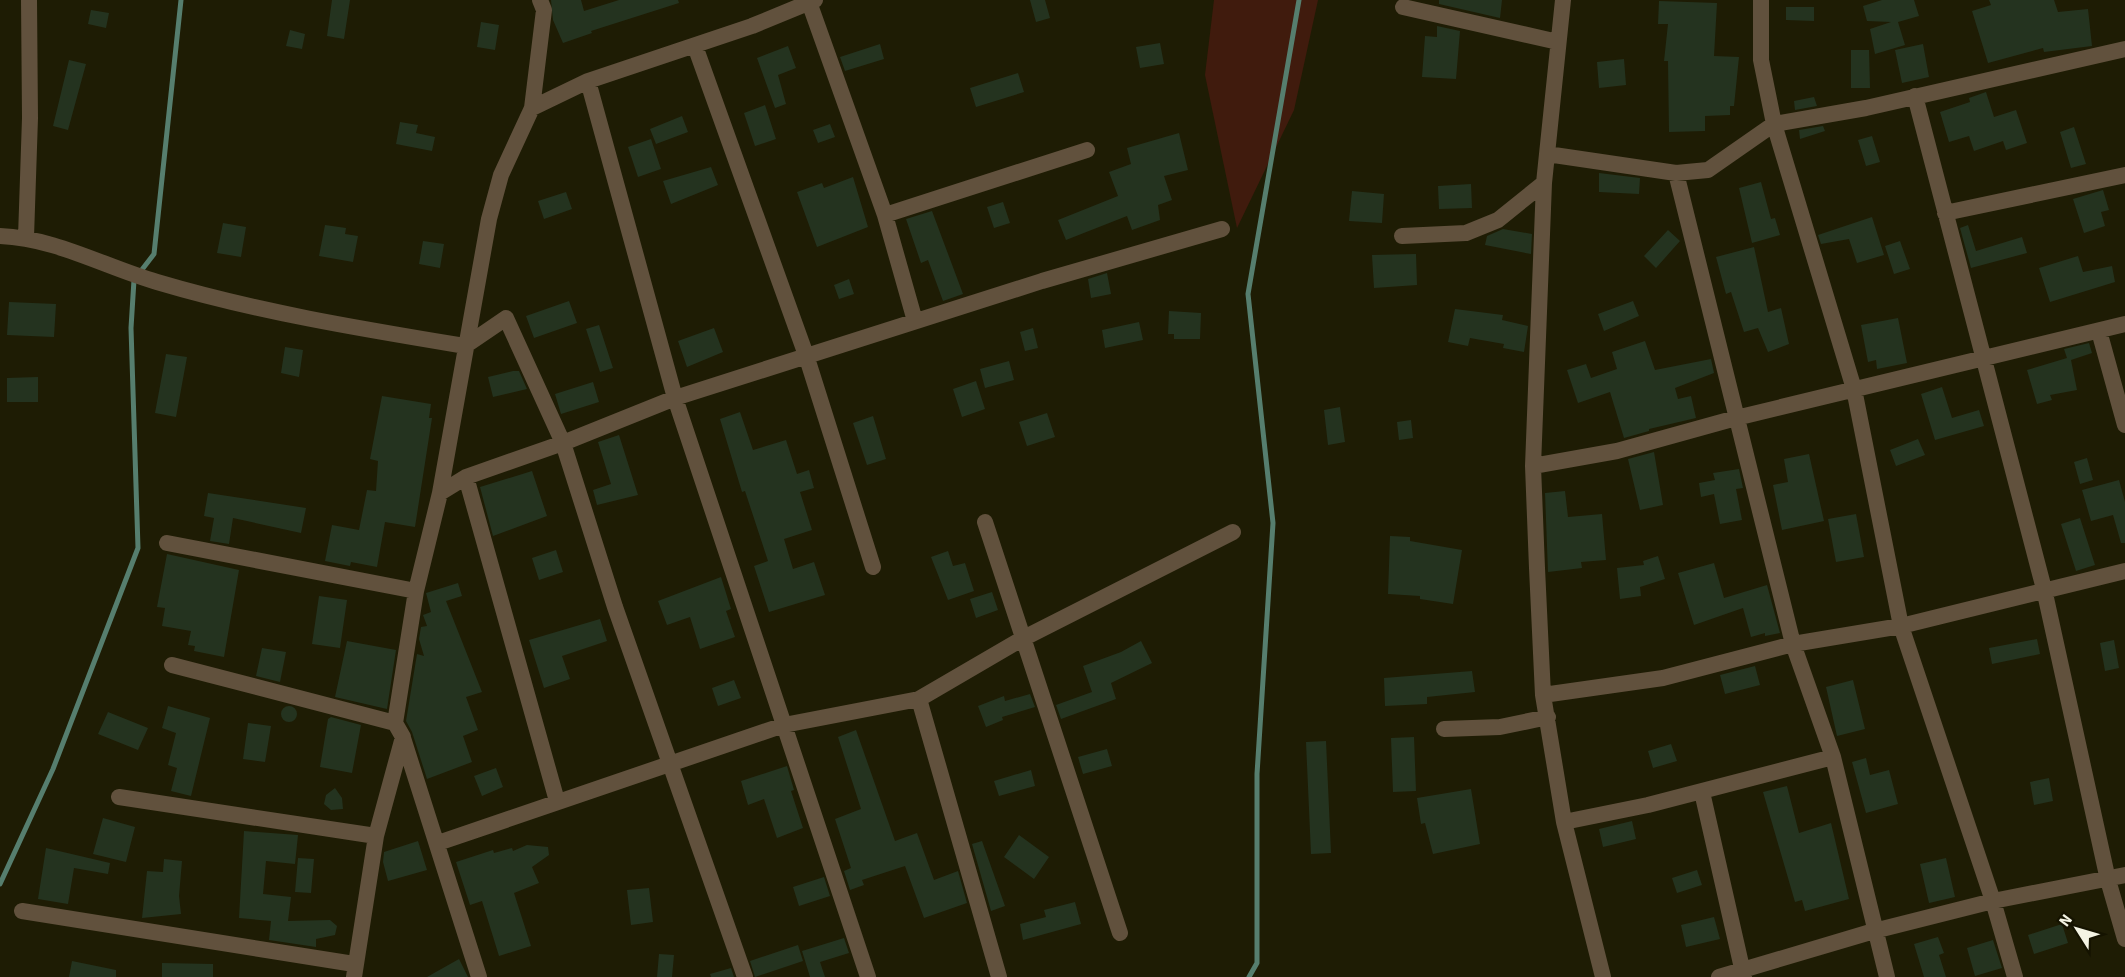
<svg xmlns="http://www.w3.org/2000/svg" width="2125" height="977" viewBox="0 0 2125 977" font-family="'Source Sans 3',sans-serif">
<rect width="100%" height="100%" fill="#1e1c04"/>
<path fill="#401b0d" d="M 1214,0 L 1318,0 L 1294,110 L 1237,228 L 1205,75 Z"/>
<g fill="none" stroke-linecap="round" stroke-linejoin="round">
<path stroke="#567e6e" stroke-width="5" d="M 0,884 L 53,769 L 138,548 L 131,328 L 134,280 L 154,254 L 181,0
M 1249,977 L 1257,963 L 1257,774 L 1273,523 L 1248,294 L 1299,0"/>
</g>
<path fill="#24331f" d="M 332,0 L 350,0 L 344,39 L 327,36 Z
M 551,0 L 581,0 L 584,11 L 619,0 L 678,0 L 679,3 L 591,31 L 592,33 L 563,43 L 553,20 Z
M 1030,0 L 1045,0 L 1050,18 L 1036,22 Z
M 1439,0 L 1502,0 L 1500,18 L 1439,4 Z
M 1882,0 L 1914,0 L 1919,16 L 1898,22 L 1905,45 L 1875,54 L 1870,29 L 1891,22 L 1867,21 L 1863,6 Z
M 1989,0 L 2054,0 L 2058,12 L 2088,9 L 2092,46 L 2044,52 L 2043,48 L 1988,63 L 1972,11 L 1991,5 Z
M 1659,1 L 1717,3 L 1714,56 L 1739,57 L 1734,106 L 1730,106 L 1730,115 L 1705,116 L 1705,131 L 1669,132 L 1668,61 L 1664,61 L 1668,24 L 1658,24 Z
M 1786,7 L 1814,7 L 1814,21 L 1786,20 Z
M 91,10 L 109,13 L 106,28 L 88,24 Z
M 481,22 L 499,25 L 495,50 L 477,47 Z
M 1437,26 L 1460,31 L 1456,79 L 1422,77 L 1425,36 L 1437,37 Z
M 290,30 L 305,34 L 302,49 L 286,46 Z
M 1160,43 L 1164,64 L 1140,68 L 1136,47 Z
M 880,44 L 884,59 L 845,71 L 840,57 Z
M 1923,44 L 1929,77 L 1902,83 L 1895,50 Z
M 788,46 L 796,68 L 778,75 L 786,104 L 775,108 L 757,58 Z
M 1851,50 L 1869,50 L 1870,88 L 1851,88 Z
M 1624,59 L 1626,85 L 1599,88 L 1597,62 Z
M 69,60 L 86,64 L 68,130 L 53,126 Z
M 1018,73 L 1024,92 L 976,107 L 970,88 Z
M 1986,92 L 1994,117 L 2016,110 L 2027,143 L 2006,150 L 2003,141 L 1974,151 L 1969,136 L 1949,142 L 1940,112 L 1970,102 L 1969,98 Z
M 1814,97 L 1817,106 L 1795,110 L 1794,101 Z
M 765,105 L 776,139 L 755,146 L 744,113 Z
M 682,116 L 688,132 L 656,144 L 650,129 Z
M 400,122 L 418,125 L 416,133 L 435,137 L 432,151 L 396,144 Z
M 830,124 L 835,137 L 818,143 L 813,130 Z
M 1823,126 L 1825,131 L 1800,139 L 1799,130 Z
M 2074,127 L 2086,164 L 2071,168 L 2060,132 Z
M 1179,133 L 1188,170 L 1164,176 L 1172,200 L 1158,205 L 1160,220 L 1132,230 L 1127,216 L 1066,240 L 1058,220 L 1118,196 L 1109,172 L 1131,164 L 1127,148 Z
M 1872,136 L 1880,162 L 1866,166 L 1858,140 Z
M 651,139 L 661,169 L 638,177 L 628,147 Z
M 711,167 L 718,185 L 671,204 L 663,181 Z
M 1599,173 L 1640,178 L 1639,194 L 1599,192 Z
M 853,177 L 868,227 L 817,247 L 797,192 L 822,183 L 824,188 Z
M 1761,182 L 1771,219 L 1775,218 L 1780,235 L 1752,243 L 1739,188 Z
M 1471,184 L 1472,208 L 1439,209 L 1438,186 Z
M 2103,190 L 2109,210 L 2101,212 L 2105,226 L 2084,233 L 2073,199 Z
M 1352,191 L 1384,194 L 1382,223 L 1349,221 Z
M 566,192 L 572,209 L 544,219 L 538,201 Z
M 1003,202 L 1010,223 L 994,228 L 987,207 Z
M 932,211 L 963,294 L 943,301 L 928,260 L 921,263 L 906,219 Z
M 1872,217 L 1884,255 L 1857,263 L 1849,239 L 1821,244 L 1818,235 Z
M 223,223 L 246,227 L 241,257 L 217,253 Z
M 325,225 L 346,228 L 345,234 L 358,236 L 353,262 L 319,256 Z
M 1968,225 L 1976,251 L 2022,237 L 2027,253 L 1971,268 L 1960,228 Z
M 1503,229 L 1532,234 L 1531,254 L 1485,245 L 1487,236 Z
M 1668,230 L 1680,241 L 1656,268 L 1644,256 Z
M 423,241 L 444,244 L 440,268 L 419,264 Z
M 1900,241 L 1910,269 L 1894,274 L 1885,246 Z
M 1754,247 L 1768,312 L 1781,308 L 1789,344 L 1768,352 L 1758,328 L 1744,332 L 1731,292 L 1726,294 L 1716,257 Z
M 1416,254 L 1417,285 L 1374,288 L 1372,255 Z
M 2078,256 L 2083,272 L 2112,266 L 2115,282 L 2050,302 L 2039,268 Z
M 1107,273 L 1111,294 L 1091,298 L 1088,279 Z
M 849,279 L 854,294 L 839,299 L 834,285 Z
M 569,301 L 577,323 L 534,338 L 526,316 Z
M 1633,301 L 1639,316 L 1604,331 L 1598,314 Z
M 9,302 L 56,304 L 54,337 L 7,335 Z
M 1455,309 L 1503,315 L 1502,320 L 1528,326 L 1524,352 L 1503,348 L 1504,344 L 1470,338 L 1468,346 L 1448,342 Z
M 1169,311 L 1201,313 L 1200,339 L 1174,339 L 1174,334 L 1168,334 Z
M 1898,318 L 1907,363 L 1877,369 L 1876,360 L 1868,362 L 1861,325 Z
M 1139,322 L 1143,340 L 1105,348 L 1102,330 Z
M 599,325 L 613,368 L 600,372 L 586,329 Z
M 714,328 L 723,352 L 687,367 L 678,341 Z
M 1033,328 L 1038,348 L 1025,351 L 1020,332 Z
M 1645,341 L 1655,370 L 1711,359 L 1714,373 L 1675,388 L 1678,399 L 1691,396 L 1696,418 L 1649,429 L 1649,431 L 1624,438 L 1610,392 L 1578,403 L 1567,370 L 1586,364 L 1591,378 L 1617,369 L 1612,352 Z
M 2089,343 L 2092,353 L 2071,360 L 2077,390 L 2050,395 L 2052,400 L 2037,404 L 2027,370 L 2067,358 L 2064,349 Z
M 285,347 L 303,350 L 299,377 L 281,373 Z
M 166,354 L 187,357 L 176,417 L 155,413 Z
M 1009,361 L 1014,380 L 985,388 L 980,369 Z
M 513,371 L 519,371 L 527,389 L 493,397 L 488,377 Z
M 38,377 L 38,402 L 7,402 L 7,378 Z
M 976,381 L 985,409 L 962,417 L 953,389 Z
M 593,382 L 599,402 L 561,414 L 555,394 Z
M 1942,387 L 1952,418 L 1979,410 L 1984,426 L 1935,440 L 1921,394 Z
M 382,396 L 431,404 L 429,418 L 432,418 L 415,527 L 385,522 L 377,567 L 351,562 L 350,566 L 325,561 L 332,525 L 359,530 L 367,490 L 376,491 L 378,461 L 370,459 Z
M 1340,407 L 1345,442 L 1328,445 L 1324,410 Z
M 740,412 L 753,450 L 786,440 L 797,474 L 809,470 L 814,488 L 800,492 L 812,530 L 784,539 L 793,569 L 814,562 L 825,595 L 769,612 L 754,566 L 768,561 L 745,491 L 742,492 L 720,419 Z
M 1047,413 L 1055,437 L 1027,446 L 1019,422 Z
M 873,416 L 886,459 L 867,465 L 853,423 Z
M 1411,420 L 1413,438 L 1399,440 L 1397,422 Z
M 619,435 L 638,495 L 597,505 L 593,490 L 611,484 L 598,442 Z
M 1918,439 L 1925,455 L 1896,466 L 1890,450 Z
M 1654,452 L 1663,505 L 1640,510 L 1628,459 Z
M 1809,454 L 1824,521 L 1782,530 L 1773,485 L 1788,482 L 1784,459 Z
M 2087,458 L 2093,480 L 2080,484 L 2074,462 Z
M 1739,469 L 1743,488 L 1736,489 L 1742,520 L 1720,524 L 1714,494 L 1701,497 L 1699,483 L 1715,480 L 1713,473 Z
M 532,471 L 547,516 L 493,536 L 480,487 Z
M 2119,480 L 2125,502 L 2125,543 L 2121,543 L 2113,515 L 2091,521 L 2082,490 Z
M 1565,491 L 1568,517 L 1602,514 L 1606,560 L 1581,562 L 1582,568 L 1548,572 L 1545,493 Z
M 208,493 L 306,508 L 301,533 L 233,518 L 229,544 L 210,541 L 214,518 L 204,516 Z
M 1856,514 L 1864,557 L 1836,562 L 1828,519 Z
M 2080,518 L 2095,565 L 2076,571 L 2061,524 Z
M 1390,536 L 1410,537 L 1410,541 L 1462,550 L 1453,604 L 1420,599 L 1420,596 L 1388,594 Z
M 556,550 L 563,572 L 539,580 L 532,558 Z
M 948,551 L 953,566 L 965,563 L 974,591 L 948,600 L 931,557 Z
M 167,554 L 239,570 L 224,657 L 194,651 L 195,646 L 188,645 L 191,631 L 162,626 L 165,608 L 157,607 Z
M 1658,556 L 1665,579 L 1640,587 L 1641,596 L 1620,599 L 1617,568 L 1644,565 L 1643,561 Z
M 1714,563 L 1724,598 L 1767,585 L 1780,633 L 1765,636 L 1765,633 L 1751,637 L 1743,608 L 1694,625 L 1678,573 Z
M 721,577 L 731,609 L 726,611 L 735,637 L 700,649 L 690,617 L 667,625 L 658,601 Z
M 458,583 L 462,596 L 446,601 L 482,692 L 466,697 L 478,730 L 463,736 L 472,762 L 427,779 L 412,732 L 406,721 L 417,654 L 424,656 L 419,639 L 421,627 L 427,626 L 423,615 L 431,612 L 426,593 Z
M 992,592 L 998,610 L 976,618 L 970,599 Z
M 319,596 L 347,600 L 340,648 L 312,644 Z
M 600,619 L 607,641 L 562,656 L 570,679 L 544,688 L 529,640 Z
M 2037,639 L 2040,654 L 1992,664 L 1989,648 Z
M 2114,640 L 2119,668 L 2105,671 L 2100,643 Z
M 347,641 L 396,650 L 387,709 L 335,697 Z
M 1141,641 L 1152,663 L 1111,683 L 1116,699 L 1061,719 L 1056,705 L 1092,692 L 1083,666 L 1121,652 Z
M 262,648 L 286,652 L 280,682 L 256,676 Z
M 1755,666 L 1760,685 L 1725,694 L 1720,675 Z
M 1472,671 L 1475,692 L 1427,697 L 1427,704 L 1385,706 L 1384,678 Z
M 734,680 L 741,698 L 718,706 L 712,688 Z
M 1853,680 L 1865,729 L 1837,736 L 1826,687 Z
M 1030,694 L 1035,707 L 1002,717 L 1003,720 L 986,727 L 978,706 L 1004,696 L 1005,701 Z
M 168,706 L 210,718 L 191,796 L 171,791 L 177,768 L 168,765 L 176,733 L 162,728 Z
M281 714a8 8 0 1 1 16 0a8 8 0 1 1-16 0Z
M 108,712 L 148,728 L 138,750 L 98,734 Z
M 331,717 L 361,725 L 352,773 L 320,767 L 328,719 Z
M 248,723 L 271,726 L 265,762 L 243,759 Z
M 856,730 L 895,841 L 917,833 L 934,880 L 958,871 L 967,903 L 924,918 L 905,866 L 862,880 L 864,885 L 850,890 L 844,871 L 851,868 L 835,819 L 861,809 L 838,737 Z
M 1414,737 L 1416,791 L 1393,792 L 1391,738 Z
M 1326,741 L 1331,853 L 1311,854 L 1306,742 Z
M 1671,744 L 1677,761 L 1653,768 L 1648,751 Z
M 1107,749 L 1112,766 L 1083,774 L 1078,757 Z
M 1866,758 L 1870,775 L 1889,770 L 1898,804 L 1866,813 L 1852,762 Z
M 787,766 L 794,790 L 791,791 L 803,828 L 777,838 L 764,799 L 748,805 L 741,781 Z
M 496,768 L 503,787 L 482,796 L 474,776 Z
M 1031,770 L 1035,786 L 999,796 L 994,781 Z
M 2049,778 L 2053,801 L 2034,805 L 2030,782 Z
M 1787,786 L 1799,833 L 1831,823 L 1849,899 L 1805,911 L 1802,900 L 1795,902 L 1763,792 Z
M 335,788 L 342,798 L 343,809 L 331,810 L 324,804 L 326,795 Z
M 1471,789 L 1480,844 L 1433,854 L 1425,823 L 1421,824 L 1417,798 Z
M 103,818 L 135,827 L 126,862 L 93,854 Z
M 1632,821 L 1636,839 L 1603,847 L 1599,829 Z
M 244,831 L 298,835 L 295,864 L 266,861 L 263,894 L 291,897 L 288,921 L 330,920 L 337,926 L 335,935 L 316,939 L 316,947 L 269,940 L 271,921 L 239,918 Z
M 1019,835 L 1049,857 L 1034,879 L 1004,857 Z
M 418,841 L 427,870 L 388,881 L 383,862 L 384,852 Z
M 982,841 L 1005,906 L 991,911 L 972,844 Z
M 527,845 L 548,847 L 549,855 L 532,867 L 539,883 L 514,893 L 531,946 L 499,956 L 482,901 L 470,905 L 456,862 L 493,850 L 494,853 L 512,848 L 513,851 Z
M 46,848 L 110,863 L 108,874 L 74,868 L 68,904 L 38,899 Z
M 298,858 L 314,859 L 311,893 L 295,892 Z
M 1946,858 L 1955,897 L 1929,903 L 1920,864 Z
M 164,859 L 182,861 L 179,896 L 181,914 L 142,918 L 147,871 L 163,872 Z
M 1697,870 L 1702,885 L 1677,893 L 1672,878 Z
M 824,877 L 830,896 L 799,906 L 793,887 Z
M 649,888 L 653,922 L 631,925 L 627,890 Z
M 1075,902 L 1081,924 L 1023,940 L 1020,924 L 1046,917 L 1044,910 Z
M 1714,917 L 1720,939 L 1686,947 L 1681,925 Z
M 2062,924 L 2068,943 L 2034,954 L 2028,935 Z
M 1938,937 L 1944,953 L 1939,955 L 1946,977 L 1924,977 L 1914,944 Z
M 844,938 L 849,953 L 820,962 L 825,977 L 810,977 L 802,951 Z
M 1993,940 L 2002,968 L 1975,976 L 1967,948 Z
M 798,945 L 803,961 L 755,977 L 750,961 Z
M 659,954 L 674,955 L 672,977 L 657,977 Z
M 459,959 L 468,977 L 427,977 Z
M 72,961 L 116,970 L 116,977 L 69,977 Z
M 162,963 L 213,964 L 213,977 L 162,977 Z
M 731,968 L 734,977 L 711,977 L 710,974 Z"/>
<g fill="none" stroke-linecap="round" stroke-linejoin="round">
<path stroke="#61513d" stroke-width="16" d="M 1563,0 L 1544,183 L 1533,466 L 1537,568 L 1543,695 L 1564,822 L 1603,977
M 1761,0 L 1761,60 L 1774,124 L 1854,389 L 1901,626 L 1993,901 L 2015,977
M 809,2 L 885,215 L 915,321
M 1403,7 L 1558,42
M 695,46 L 806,355 L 873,567
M 588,81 L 675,398 L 868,977
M 1915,96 L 2044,589 L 2108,880 L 2125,939
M 532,108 L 588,81 L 752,26 L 815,0
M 1547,154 L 1676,173 L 1708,170 L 1774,124 L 1866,108 L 2125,49
M 1676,173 L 1793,644 L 1833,757 L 1887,977
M 1945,213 L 2125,175
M 885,215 L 1087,150
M 0,236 C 55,238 105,267 157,282 C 258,312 362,329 465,346 L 506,318 L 563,443 L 615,607 L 745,977
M 1402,236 L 1466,233 L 1498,220 L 1544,183
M 26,237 L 30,118 L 29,0
M 2099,331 L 2125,425
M 1533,466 L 1617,451 L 1736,418 L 2125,324
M 466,477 L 557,801
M 440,493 L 466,477 L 563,443 L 675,398 L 1042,281 L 1222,229
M 985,522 L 1120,933
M 167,543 L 416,591
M 172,665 L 395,723
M 1543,695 L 1663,678 L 1793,644 L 1901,626 L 2125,571
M 919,699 L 999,977
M 1444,729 L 1500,727 L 1548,717
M 403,738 L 479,977
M 1702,792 L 1744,977
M 119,797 L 376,836
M 1564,822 L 1648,805 L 1833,757
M 438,843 L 784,725 L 919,699 L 1022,639 L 1233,532
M 22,911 L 354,964
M 354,977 L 376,836 L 403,737 L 395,723 L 416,591 L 440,493 L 489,219 L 501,175 L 532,108 L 544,10 L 540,0
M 1719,977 L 1874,931 L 1993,901 L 2125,875"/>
</g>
<g transform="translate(2077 929) rotate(307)" stroke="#151300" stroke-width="4.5" paint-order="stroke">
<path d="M0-4.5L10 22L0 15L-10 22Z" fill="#f4f4e4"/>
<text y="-9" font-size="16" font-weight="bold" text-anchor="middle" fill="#f4f4e4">N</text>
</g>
</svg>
